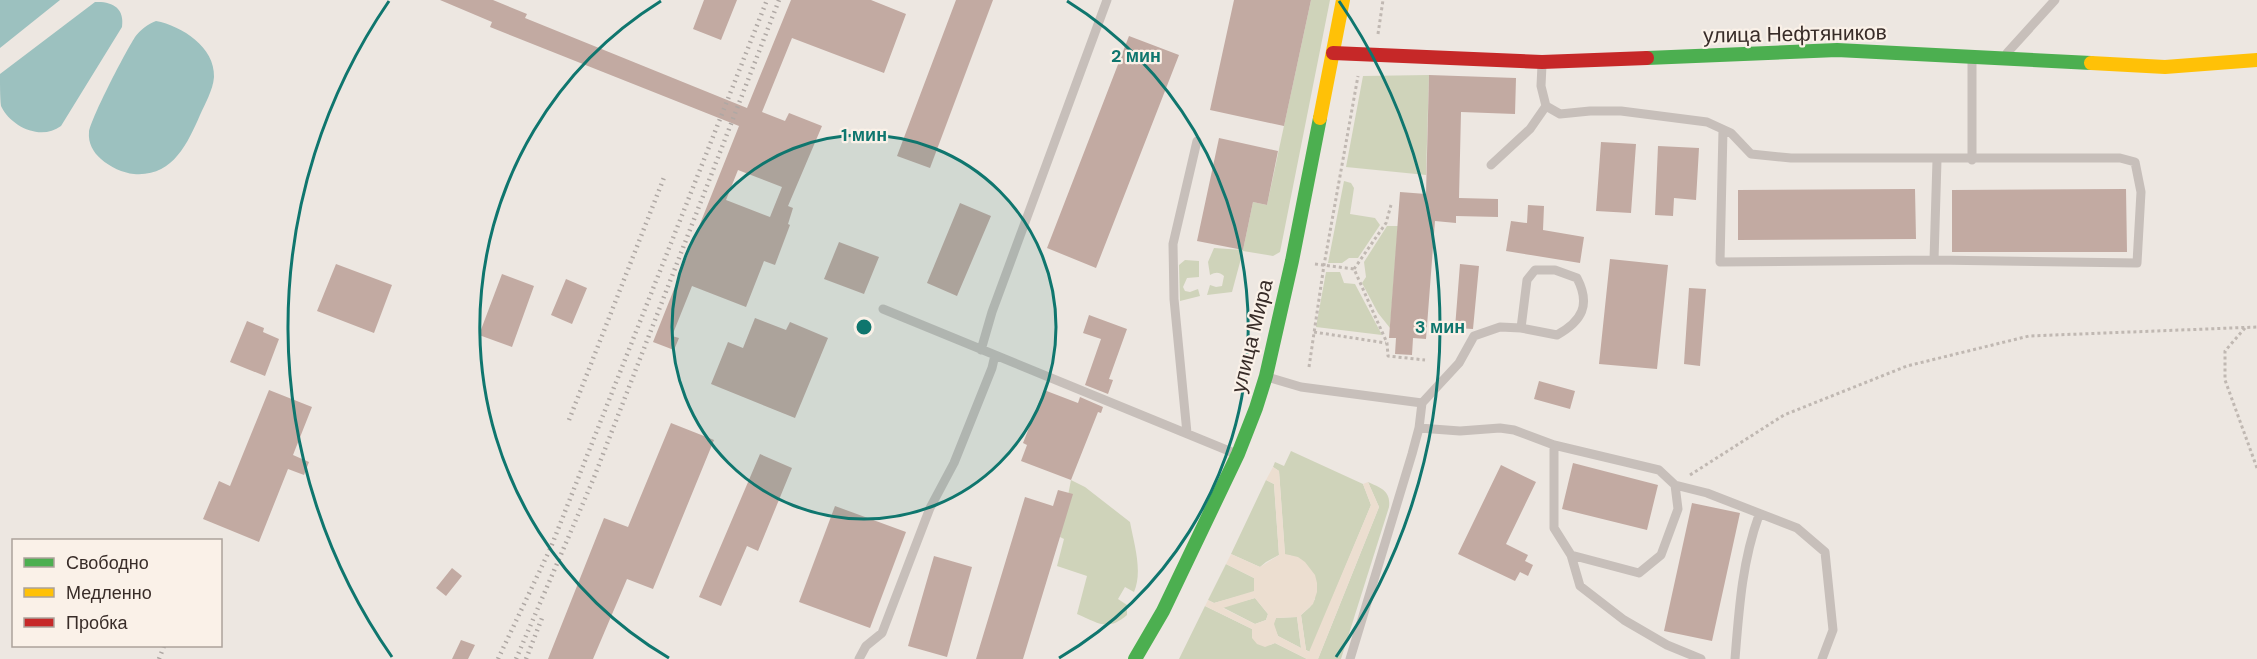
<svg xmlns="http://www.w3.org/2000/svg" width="2257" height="659" viewBox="0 0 2257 659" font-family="'DM Sans',sans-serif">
<rect width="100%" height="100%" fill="#ede7e1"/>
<path fill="#cfd3ba" d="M 1311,0 L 1330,0 L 1280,252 L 1273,256 L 1243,251 L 1232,292 L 1207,295 L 1210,285 L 1216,287 L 1222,286 L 1224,276 C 1219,272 1216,272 1210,275 L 1208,262 L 1214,248 L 1243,250 L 1253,202 L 1267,205 Z
M 1429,75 L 1426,175 L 1346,167 L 1363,76 Z
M 1344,181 L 1351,183 L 1354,188 L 1350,214 L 1375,218 L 1380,225 L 1358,258 L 1349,258 L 1342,263 L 1328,263 Z
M 1387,226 L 1398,226 L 1390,328 L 1378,313 L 1362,283 L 1366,277 L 1364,262 Z
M 1185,260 L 1199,261 L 1199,277 L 1187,278 L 1183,287 L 1185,291 L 1190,292 L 1198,289 L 1200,296 L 1180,301 L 1179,265 Z
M 1326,272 L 1340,272 L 1344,283 L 1355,284 L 1382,335 L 1316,327 Z
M 1291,451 L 1363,484 L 1371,505 L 1310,652 L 1306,650 L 1301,615 L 1310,607 L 1315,599 L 1290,555 L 1285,555 L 1279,471 L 1273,467 L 1275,462 L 1284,466 Z
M 1071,480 L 1085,487 L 1130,522 C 1134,544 1143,571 1134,592 L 1125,587 L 1118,599 L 1127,605 L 1127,615 C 1107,632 1099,623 1077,614 L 1087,576 L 1057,566 L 1064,539 L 1060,537 Z
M 1266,480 L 1274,484 L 1279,555 L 1266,562 L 1260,567 L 1231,554 Z
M 1368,482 C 1381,488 1391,491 1389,507 L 1341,659 L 1318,659 L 1379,507 Z
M 1226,564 L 1254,578 L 1254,592 L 1214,603 L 1208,600 Z
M 1255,598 L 1268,614 L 1266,620 L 1255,624 L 1222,607 Z
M 1205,606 L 1252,629 L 1252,634 L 1270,645 L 1275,643 L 1307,659 L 1179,659 Z
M 1297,617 L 1301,648 L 1278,636 L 1273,624 L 1276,618 Z"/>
<path fill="#ecded0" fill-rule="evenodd" d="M 1273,467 L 1279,471 L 1285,554 L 1298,557 L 1305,562 L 1315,575 L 1317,583 L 1317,592 L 1313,604 L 1301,615 L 1306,650 L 1309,652 L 1371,505 L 1363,484 L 1368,482 L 1379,507 L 1318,659 L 1307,659 L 1275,643 L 1265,647 L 1257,644 L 1252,638 L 1252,629 L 1205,606 L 1208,600 L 1214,603 L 1254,591 L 1254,578 L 1226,564 L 1231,554 L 1260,567 L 1279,555 L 1274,484 L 1266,480 ZM 1255,598 L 1268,614 L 1266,620 L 1255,624 L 1223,608 ZM 1297,617 L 1301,647 L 1301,648 L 1278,636 L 1274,624 L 1276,618 Z"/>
<path fill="#9cc1bf" d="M 0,0 L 60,0 L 0,48 Z
M 95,2 C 112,1 125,8 122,27 L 61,126 C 41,141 11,127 1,106 C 0,98 0,83 0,74 Z
M 156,21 C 182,26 215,47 214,77 C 213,90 205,104 200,115 C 187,145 172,177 134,174 C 123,173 110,167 101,159 C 93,152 88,143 89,132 C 92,116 125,53 135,37 C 140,30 148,24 156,21 Z"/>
<path fill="#c2aaa2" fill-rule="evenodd" d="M 440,0 L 493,0 L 527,14 L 525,18 L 747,108 L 791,0 L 871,0 L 906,14 L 884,73 L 792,38 L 762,112 L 785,121 L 789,113 L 822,126 L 788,206 L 793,208 L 788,224 L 790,225 L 775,265 L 764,261 L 746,307 L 692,286 L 672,336 L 679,338 L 674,350 L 653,342 L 739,126 L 490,27 L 492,22 ZM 738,170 L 782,187 L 770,217 L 726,200 Z
M 704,0 L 737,0 L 721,40 L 693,29 Z
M 956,0 L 993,0 L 930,168 L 897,156 Z
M 1234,0 L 1311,0 L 1284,126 L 1210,110 Z
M 1129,36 L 1179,55 L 1096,268 L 1047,248 Z
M 1429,75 L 1516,78 L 1515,114 L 1461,112 L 1459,198 L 1498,199 L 1498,217 L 1456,216 L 1456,223 L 1435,221 L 1426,339 L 1413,338 L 1412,355 L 1395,354 L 1396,338 L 1389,338 L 1400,192 L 1426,194 Z
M 1219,138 L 1278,151 L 1267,205 L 1253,202 L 1243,250 L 1197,241 Z
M 1601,142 L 1636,144 L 1631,213 L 1596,211 Z
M 1658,146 L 1699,148 L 1696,200 L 1674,198 L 1673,216 L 1655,215 Z
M 1915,189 L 1916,239 L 1738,240 L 1738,190 Z
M 2126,189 L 2127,252 L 1952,252 L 1952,190 Z
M 960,203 L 991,216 L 957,296 L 927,283 Z
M 1528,205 L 1544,206 L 1543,230 L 1584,237 L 1580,263 L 1506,251 L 1511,221 L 1527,223 Z
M 839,242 L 879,257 L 864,294 L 824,279 Z
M 1610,259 L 1668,265 L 1657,369 L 1599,364 Z
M 336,264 L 392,285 L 374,333 L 317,311 Z
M 1460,264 L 1479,266 L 1473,329 L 1455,328 Z
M 502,274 L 534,286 L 512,347 L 479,335 Z
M 566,279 L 587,288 L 572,324 L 551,315 Z
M 1689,288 L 1706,289 L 1700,366 L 1684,364 Z
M 1089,315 L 1127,329 L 1109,379 L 1113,380 L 1108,394 L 1085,385 L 1101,339 L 1083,333 Z
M 755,318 L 786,330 L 790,322 L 828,338 L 795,418 L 711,384 L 728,342 L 743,348 Z
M 247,321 L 264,328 L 263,332 L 279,339 L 265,376 L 230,362 Z
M 1539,381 L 1575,391 L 1570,409 L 1534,399 Z
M 269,390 L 312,407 L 293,455 L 309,462 L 304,475 L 288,469 L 259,542 L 203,519 L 219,481 L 230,486 Z
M 1044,390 L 1078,403 L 1080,397 L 1103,407 L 1101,413 L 1098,412 L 1071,480 L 1021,461 L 1027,445 L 1023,443 Z
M 671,423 L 714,440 L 653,589 L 627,579 L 593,659 L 548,659 L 604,518 L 628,527 Z
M 760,454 L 792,468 L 758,551 L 747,546 L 721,606 L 699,597 Z
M 1573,463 L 1658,485 L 1647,530 L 1562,509 Z
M 1501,465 L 1536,482 L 1506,544 L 1528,555 L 1525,561 L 1533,565 L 1528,576 L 1520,572 L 1515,581 L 1458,554 Z
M 1058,490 L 1073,494 L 1023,659 L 976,659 L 1025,497 L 1053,506 Z
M 1692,503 L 1740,513 L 1712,641 L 1664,631 Z
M 835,506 L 906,532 L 870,628 L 799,602 Z
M 934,556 L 972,567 L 947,657 L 908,646 Z
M 452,568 L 462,576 L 446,596 L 436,588 Z
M 461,640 L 475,645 L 468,659 L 452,659 Z"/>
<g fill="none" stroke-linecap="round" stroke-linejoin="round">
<path stroke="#c0b8b2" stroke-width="3" stroke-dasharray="3 3" stroke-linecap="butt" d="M 1378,34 L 1383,0
M 1315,264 L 1354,269 L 1387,343 L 1388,356 L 1425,360
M 1354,269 L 1386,223 L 1391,205
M 2245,328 L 2225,351 L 2225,380 L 2257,468
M 1314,332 L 1386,343
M 1309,367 L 1324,265 L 1358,76
M 1690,475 L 1784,415 L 1907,366 L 2029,336 L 2257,327"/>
<path stroke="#c7bfba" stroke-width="9" d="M 2007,53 L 2055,0
M 1542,65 L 1541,86 L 1546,106 L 1560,114 L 1590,111 L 1621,111 L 1707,122 L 1731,133 L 1751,154 L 1791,158 L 2120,158 L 2135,162 L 2141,192 L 2137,263 L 1934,260 L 1720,262 L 1723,130
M 1972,160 L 1972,60
M 1491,165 L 1530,129 L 1546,106
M 1934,260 L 1937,160
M 883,309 L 1234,453
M 981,350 L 992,312 L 1107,0
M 1271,378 L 1301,387 L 1422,403 L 1419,428 L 1412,454 L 1350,659
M 1422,403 L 1459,363 L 1474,336 L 1500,327 L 1521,328 L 1557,335 C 1582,321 1591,305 1577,278 L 1555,270 L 1535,270 L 1527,280 L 1521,328
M 1419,428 L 1460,431 L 1500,428 L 1514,430 L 1554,445 L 1554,528 L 1571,555 L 1580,586 L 1624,620 L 1667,645 L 1701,659
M 1187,433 L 1174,299 L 1173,244 L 1197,141
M 1554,445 L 1659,470 L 1675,485 L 1678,509 L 1661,555 L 1639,573 L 1571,555
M 1675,485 L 1707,493 L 1797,528 L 1825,552 L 1833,630 L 1822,659
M 859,659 L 866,646 L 882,633 L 930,508 L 954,463 L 992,368 L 995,355
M 1735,659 C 1739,609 1742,562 1759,515"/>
<path stroke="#4caf50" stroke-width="14" d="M 1647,58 L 1837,50 L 2091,63
M 1135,659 L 1163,611 L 1238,454 L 1256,408 L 1266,376 L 1292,261 L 1320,118"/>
<path stroke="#ffc107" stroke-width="14" d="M 2091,63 L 2165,67 L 2257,60
M 1320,118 L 1343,0"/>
<path stroke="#c62828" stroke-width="14" d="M 1333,53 L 1542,62 L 1647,58"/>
<path stroke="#afa8a4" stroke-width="4.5" stroke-dasharray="1.5 4.5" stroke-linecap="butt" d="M 569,420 L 665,175
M 159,659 L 164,646
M 498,659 L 551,547 L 767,0
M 516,659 L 593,480 L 779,0
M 526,659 L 542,618"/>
</g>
<circle cx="864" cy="327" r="192" fill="#0f766e" fill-opacity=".12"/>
<g fill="none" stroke="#0f766e" stroke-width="3">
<circle cx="864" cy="327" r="192"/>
<path d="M669 658A384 384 0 0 1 661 1M1067 1A384 384 0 0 1 1059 658"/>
<path d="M392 657A576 576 0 0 1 389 1M1339 1A576 576 0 0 1 1336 657"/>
</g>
<g text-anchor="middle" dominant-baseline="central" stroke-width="4.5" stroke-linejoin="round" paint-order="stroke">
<g font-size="21" fill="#382c28" stroke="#faf1e8">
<text transform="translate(1795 34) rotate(-1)">улица Нефтяников</text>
<text transform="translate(1252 336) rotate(-76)">улица Мира</text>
</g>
</g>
<circle cx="864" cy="327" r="9" fill="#0f766e" stroke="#faf1e8" stroke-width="3"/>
<g font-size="18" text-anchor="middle" font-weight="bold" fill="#0f766e" stroke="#faf1e8" stroke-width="4.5" stroke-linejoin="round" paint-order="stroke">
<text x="1136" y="62">2 мин</text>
<text x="864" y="141">1 мин</text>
<text x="1440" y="333">3 мин</text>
</g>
<rect x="12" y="539" width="210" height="108" fill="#faf1e8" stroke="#aca29b" stroke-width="1.5"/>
<rect x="24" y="558" width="30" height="9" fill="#4caf50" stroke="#aca29b" stroke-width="1.5"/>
<text x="66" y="569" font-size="18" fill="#382c28">Свободно</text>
<rect x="24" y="588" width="30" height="9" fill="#ffc107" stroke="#aca29b" stroke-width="1.5"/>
<text x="66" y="599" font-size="18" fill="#382c28">Медленно</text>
<rect x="24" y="618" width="30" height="9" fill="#c62828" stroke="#aca29b" stroke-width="1.5"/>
<text x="66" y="629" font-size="18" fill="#382c28">Пробка</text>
</svg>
